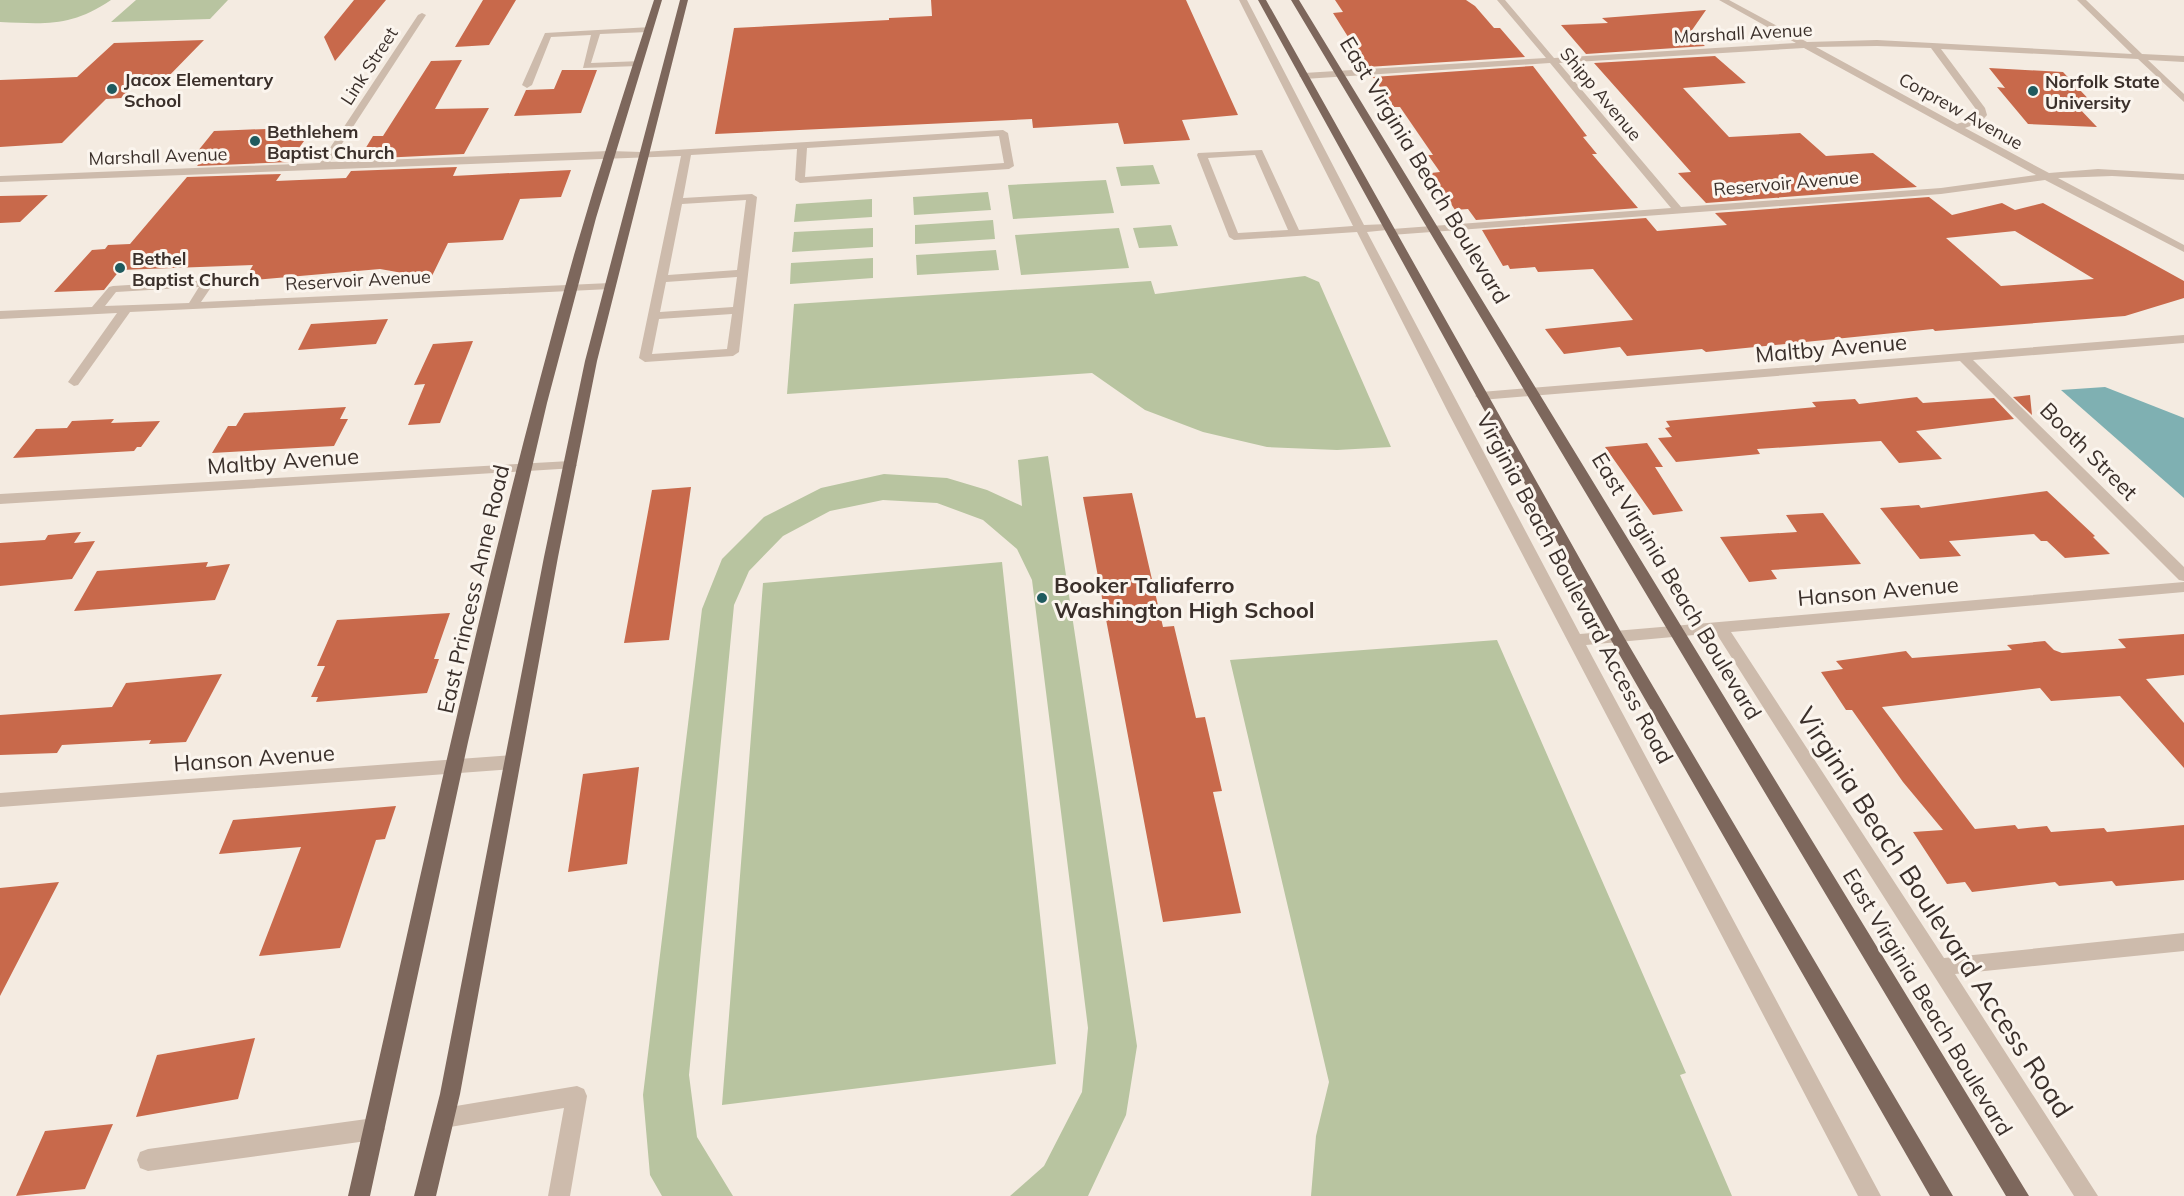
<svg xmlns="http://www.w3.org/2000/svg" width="2184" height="1196" viewBox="0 0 2184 1196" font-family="Mulish,sans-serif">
<rect width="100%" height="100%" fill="#f4ebe1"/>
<path fill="#b8c4a0" d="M 0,0 L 111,0 C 71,27 46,24 0,22 Z
M 136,0 L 228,0 L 210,19 L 111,22 Z
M 1153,165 L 1160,184 L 1121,186 L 1116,167 Z
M 1106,180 L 1114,213 L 1013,219 L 1008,185 Z
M 988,192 L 991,210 L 914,215 L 913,197 Z
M 872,199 L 872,217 L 794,222 L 796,204 Z
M 993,220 L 995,239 L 915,244 L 915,225 Z
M 1171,225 L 1178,246 L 1139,248 L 1133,228 Z
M 873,228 L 873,247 L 792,252 L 794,232 Z
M 1119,228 L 1129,268 L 1021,275 L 1015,235 Z
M 996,250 L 999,270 L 917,275 L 916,255 Z
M 873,258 L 873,278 L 790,284 L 791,263 Z
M 1305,276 L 1319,282 L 1391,447 L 1337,450 L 1267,447 L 1203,432 L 1145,410 L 1092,373 L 787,394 L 794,304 L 1151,281 L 1155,294 Z
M 1048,456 L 1137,1046 L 1126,1115 L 1088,1196 L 1010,1196 L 1044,1166 L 1082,1092 L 1088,1028 L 1032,580 L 1017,549 L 983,520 L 937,503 L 883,500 L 830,511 L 783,536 L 749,571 L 734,605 L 689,1075 L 697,1137 L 733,1196 L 662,1196 L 650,1175 L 643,1095 L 702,609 L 722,559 L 764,517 L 821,488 L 884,474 L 947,478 L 987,490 L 1022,506 L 1018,460 Z
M 1002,562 L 1056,1064 L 722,1105 L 763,583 Z
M 1497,640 L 1686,1073 L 1680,1075 L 1732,1196 L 1311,1196 L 1316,1136 L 1329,1082 L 1230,660 Z"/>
<path fill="#7fb0b2" d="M 2105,387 L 2184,418 L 2184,498 L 2061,390 Z"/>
<path fill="#c8694b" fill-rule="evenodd" d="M 354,0 L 386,0 L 335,61 L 324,37 Z
M 483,0 L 516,0 L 489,45 L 455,47 Z
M 931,0 L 1186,0 L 1238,115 L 1182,120 L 1190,140 L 1124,144 L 1118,123 L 1033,128 L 1032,119 L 715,134 L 734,28 L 889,20 L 889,18 L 932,16 Z
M 1335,0 L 1466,0 L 1475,6 L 1494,28 L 1500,28 L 1525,57 L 1367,67 L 1333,13 L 1343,12 Z
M 1706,10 L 1690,33 L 1705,46 L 1586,54 L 1561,25 L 1608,23 L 1602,18 Z
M 204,40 L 162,83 L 136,84 L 121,98 L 106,99 L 62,143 L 0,147 L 0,80 L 77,77 L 114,43 Z
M 1715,56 L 1746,83 L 1683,88 L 1729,137 L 1800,133 L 1826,156 L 1873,153 L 1917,187 L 1706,203 L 1678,173 L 1691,172 L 1594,63 Z
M 462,60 L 435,109 L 489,108 L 464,154 L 359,159 L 373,136 L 383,136 L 431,61 Z
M 1533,66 L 1587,136 L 1583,137 L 1597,154 L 1592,154 L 1638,208 L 1476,220 L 1468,209 L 1455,210 L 1431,173 L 1440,172 L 1428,155 L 1433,155 L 1400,107 L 1394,107 L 1373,77 Z
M 1989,68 L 2063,72 L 2096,107 L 2077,106 L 2097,127 L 2028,124 L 1997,87 L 2005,88 Z
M 562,70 L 597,70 L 581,113 L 514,116 L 526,90 L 554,89 Z
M 314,127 L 289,162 L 197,166 L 205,157 L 193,157 L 214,131 Z
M 457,167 L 453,176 L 571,170 L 561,197 L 520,199 L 503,240 L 448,243 L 431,278 L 380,269 L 244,281 L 253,265 L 120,270 L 104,290 L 54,292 L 92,250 L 105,249 L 108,245 L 130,244 L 187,177 L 281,174 L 276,181 L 346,178 L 351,171 Z
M 48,195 L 20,222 L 0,223 L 0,196 Z
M 1929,197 L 1952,215 L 2002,203 L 2015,210 L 2043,203 L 2184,281 L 2184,298 L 2125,316 L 1935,331 L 1933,329 L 1706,352 L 1702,349 L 1627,356 L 1620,347 L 1564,354 L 1545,329 L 1633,320 L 1593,269 L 1538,272 L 1535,267 L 1510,269 L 1508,265 L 1503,266 L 1482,230 L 1646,218 L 1657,231 L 1727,225 L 1715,213 ZM 2015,231 L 2094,279 L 2001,286 L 1946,238 Z
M 388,319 L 376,344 L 298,350 L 311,324 Z
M 473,341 L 440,423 L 408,425 L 425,384 L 414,385 L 433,344 Z
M 2030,395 L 2032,415 L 2013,397 Z
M 1917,397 L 1923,403 L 1994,398 L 2014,419 L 1916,431 L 1942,459 L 1899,463 L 1881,441 L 1757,449 L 1760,454 L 1676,462 L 1658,438 L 1672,437 L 1665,428 L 1670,427 L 1666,421 L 1816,407 L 1812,402 L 1855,399 L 1859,404 Z
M 346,407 L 340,419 L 348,419 L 334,446 L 212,453 L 228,426 L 236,426 L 244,413 Z
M 114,419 L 111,423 L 160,421 L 141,447 L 137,447 L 134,451 L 13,458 L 36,429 L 67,428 L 72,421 Z
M 1647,443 L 1663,467 L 1655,467 L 1683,511 L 1653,515 L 1605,447 Z
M 691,487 L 669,640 L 624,643 L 652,490 Z
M 2047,491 L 2095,536 L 2093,537 L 2110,554 L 2065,558 L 2047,541 L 2041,541 L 2034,534 L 1949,541 L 1961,556 L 1920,559 L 1880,508 L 1919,505 L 1921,508 Z
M 1132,493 L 1163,627 L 1174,626 L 1196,718 L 1205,717 L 1222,791 L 1213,792 L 1241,913 L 1163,922 L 1083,497 Z
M 1823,513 L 1861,564 L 1771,570 L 1777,579 L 1749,582 L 1720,537 L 1797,532 L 1786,515 Z
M 81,532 L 74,543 L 95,541 L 72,579 L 0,586 L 0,543 L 45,540 L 48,535 Z
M 208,562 L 206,567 L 230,564 L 215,600 L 74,611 L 97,571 Z
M 450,613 L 434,659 L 439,659 L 427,693 L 316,702 L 318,697 L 311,697 L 325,666 L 317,666 L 337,620 Z
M 2184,634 L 2184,675 L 2146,679 L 2184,723 L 2184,768 L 2120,696 L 2051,701 L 2040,688 L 1882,707 L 1975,829 L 2015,825 L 2018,829 L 2047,826 L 2051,832 L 2104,828 L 2107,832 L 2184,825 L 2184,880 L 2116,886 L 2112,881 L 2059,886 L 2055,882 L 1972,892 L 1965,882 L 1947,884 L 1913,832 L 1943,830 L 1903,782 L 1852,710 L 1846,710 L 1821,672 L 1843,669 L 1836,661 L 1906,651 L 1912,658 L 2012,650 L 2007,645 L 2045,641 L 2054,650 L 2062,653 L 2126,648 L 2118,639 Z
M 222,674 L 186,742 L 149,744 L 151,740 L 62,745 L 57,753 L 0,755 L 0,715 L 112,707 L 126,683 Z
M 639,767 L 627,864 L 568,872 L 583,774 Z
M 396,806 L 385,839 L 376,840 L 340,948 L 259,956 L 301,847 L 219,854 L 233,820 Z
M 59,882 L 0,996 L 0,888 Z
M 255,1038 L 238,1099 L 136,1117 L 157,1055 Z
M 113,1124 L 85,1189 L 16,1196 L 45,1131 Z"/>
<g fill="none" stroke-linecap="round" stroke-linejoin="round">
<path fill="#cdbbac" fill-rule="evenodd" d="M 1239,0 L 1247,0 L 1364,225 L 1388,224 L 1392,225 L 1392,229 L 1671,208 L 1550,63 L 1304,79 L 1299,76 L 1304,73 L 1546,58 L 1497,0 L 1505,0 L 1554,58 L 1796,43 L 1719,0 L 1729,0 L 1807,42 L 1877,40 L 2132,54 L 2077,0 L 2086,0 L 2142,54 L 2184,56 L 2184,62 L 2148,60 L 2184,94 L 2184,102 L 2138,59 L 1941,49 L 1985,108 L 1987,115 L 1981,122 L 1965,128 L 2049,173 L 2098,169 L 2184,174 L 2184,180 L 2112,176 L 2058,178 L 2184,245 L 2184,252 L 2045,180 L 1941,194 L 1391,235 L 1387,234 L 1387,230 L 1367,232 L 1580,634 L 2184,582 L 2184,592 L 1731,632 L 1944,958 L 2184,933 L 2184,951 L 1955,974 L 2098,1196 L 2074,1196 L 1716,633 L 1586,645 L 1881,1196 L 1858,1196 L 1449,414 L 1357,232 L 1234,240 L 1229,237 L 1197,155 L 1198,153 L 1262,150 L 1299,230 L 1353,226 ZM 1877,46 L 1931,48 L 1975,108 L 1977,115 L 1975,118 L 1957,124 L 1816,47 ZM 1804,48 L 2036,175 L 1941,188 L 1681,207 L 1559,63 ZM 1255,155 L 1288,230 L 1238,233 L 1208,158 Z
M 422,13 L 426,15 L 330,162 L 609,151 L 642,152 L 1003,130 L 1008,133 L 1014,166 L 1009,169 L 800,183 L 795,180 L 797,149 L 691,155 L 683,198 L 752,194 L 757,197 L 739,352 L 733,356 L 645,362 L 639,358 L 681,156 L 0,182 L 0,176 L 320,163 L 418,15 ZM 999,136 L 1004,163 L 805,177 L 807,148 ZM 746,200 L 737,270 L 668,275 L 682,204 ZM 737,277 L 733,307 L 660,312 L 666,282 ZM 732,314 L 727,349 L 652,354 L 659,319 Z
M 651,27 L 651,31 L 648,32 L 600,34 L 591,63 L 641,61 L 641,65 L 638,66 L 583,68 L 591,35 L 551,37 L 532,85 L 527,88 L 522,85 L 545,33 Z
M 208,280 L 214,283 L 201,302 L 610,283 L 616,286 L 610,289 L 130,312 L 78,385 L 74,386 L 68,382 L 117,313 L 0,319 L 0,311 L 92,307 L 109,287 L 113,286 ZM 199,287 L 189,303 L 105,306 L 116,292 Z
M 2184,335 L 2184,343 L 1973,360 L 2184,567 L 2184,581 L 2179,580 L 1960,361 L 1481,400 L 1475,396 L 1481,392 Z
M 570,461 L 577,465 L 575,468 L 0,504 L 0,494 Z
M 512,755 L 518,757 L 520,762 L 518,767 L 512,769 L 0,807 L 0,793 Z
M 577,1086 L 584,1089 L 587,1096 L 570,1196 L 548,1196 L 564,1108 L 444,1128 L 437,1125 L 434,1118 L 437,1111 L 444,1108 Z
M 374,1118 L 381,1122 L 385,1129 L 381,1136 L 374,1140 L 148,1171 L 140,1168 L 137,1160 L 140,1152 L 148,1149 Z"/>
<path fill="#7d675c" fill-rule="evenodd" d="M 654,0 L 662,0 L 596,218 L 547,403 L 468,742 L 370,1196 L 348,1196 C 420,882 486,565 574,255 C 599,169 626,85 654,0 Z
M 680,0 L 688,0 L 597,361 L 558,557 L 460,1094 L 436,1196 L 414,1196 L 440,1094 L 544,557 L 585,361 Z
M 1258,0 L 1266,0 L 1621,632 L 1953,1196 L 1930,1196 L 1611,640 Z
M 1291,0 L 1299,0 L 2029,1196 L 2006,1196 Z"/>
</g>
<g fill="#1f5a5e" stroke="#fbf5ee" stroke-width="2">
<circle cx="112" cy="89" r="6"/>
<circle cx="2033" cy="91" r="6"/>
<circle cx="255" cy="141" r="6"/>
<circle cx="120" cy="268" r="6"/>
<circle cx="1042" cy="598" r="6"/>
</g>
<g text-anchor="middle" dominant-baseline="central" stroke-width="6" stroke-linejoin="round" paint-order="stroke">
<g font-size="18" fill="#3b302b" stroke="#fbf5ee">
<text transform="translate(1743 33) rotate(-3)">Marshall Avenue</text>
<text transform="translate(369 66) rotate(-57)">Link Street</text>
<text transform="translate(1601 94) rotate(50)">Shipp Avenue</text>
<text transform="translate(1961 111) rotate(29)">Corprew Avenue</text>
<text transform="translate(158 156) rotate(-2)">Marshall Avenue</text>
<text transform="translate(1786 183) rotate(-5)">Reservoir Avenue</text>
<text transform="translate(358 280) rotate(-3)">Reservoir Avenue</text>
</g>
<g font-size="18" font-weight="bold" fill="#3b302b" stroke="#fbf5ee" text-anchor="start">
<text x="124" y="79">Jacox Elementary<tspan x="124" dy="21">School</tspan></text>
<text x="2045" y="81">Norfolk State<tspan x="2045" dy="21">University</tspan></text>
<text x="267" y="131">Bethlehem<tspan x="267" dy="21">Baptist Church</tspan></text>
<text x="132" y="258">Bethel<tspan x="132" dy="21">Baptist Church</tspan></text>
</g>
<g font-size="22" fill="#3b302b" stroke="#fbf5ee">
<text transform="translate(1425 170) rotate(59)">East Virginia Beach Boulevard</text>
<text transform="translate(1831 348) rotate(-5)">Maltby Avenue</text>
<text transform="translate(2089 451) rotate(45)">Booth Street</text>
<text transform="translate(283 461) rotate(-4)">Maltby Avenue</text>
<text transform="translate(1677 586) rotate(59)">East Virginia Beach Boulevard</text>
<text transform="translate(1575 588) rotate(62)">Virginia Beach Boulevard Access Road</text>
<text transform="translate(473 589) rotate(-77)">East Princess Anne Road</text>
<text transform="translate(1878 591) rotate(-5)">Hanson Avenue</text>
<text transform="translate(254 758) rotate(-4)">Hanson Avenue</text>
<text transform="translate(1928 1002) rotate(59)">East Virginia Beach Boulevard</text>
</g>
<g font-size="22" font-weight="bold" fill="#3b302b" stroke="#fbf5ee" text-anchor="start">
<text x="1054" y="585">Booker Taliaferro<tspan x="1054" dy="25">Washington High School</tspan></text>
</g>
<g font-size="27" fill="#3b302b" stroke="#fbf5ee">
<text transform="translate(1935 912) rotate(57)">Virginia Beach Boulevard Access Road</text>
</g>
</g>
</svg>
